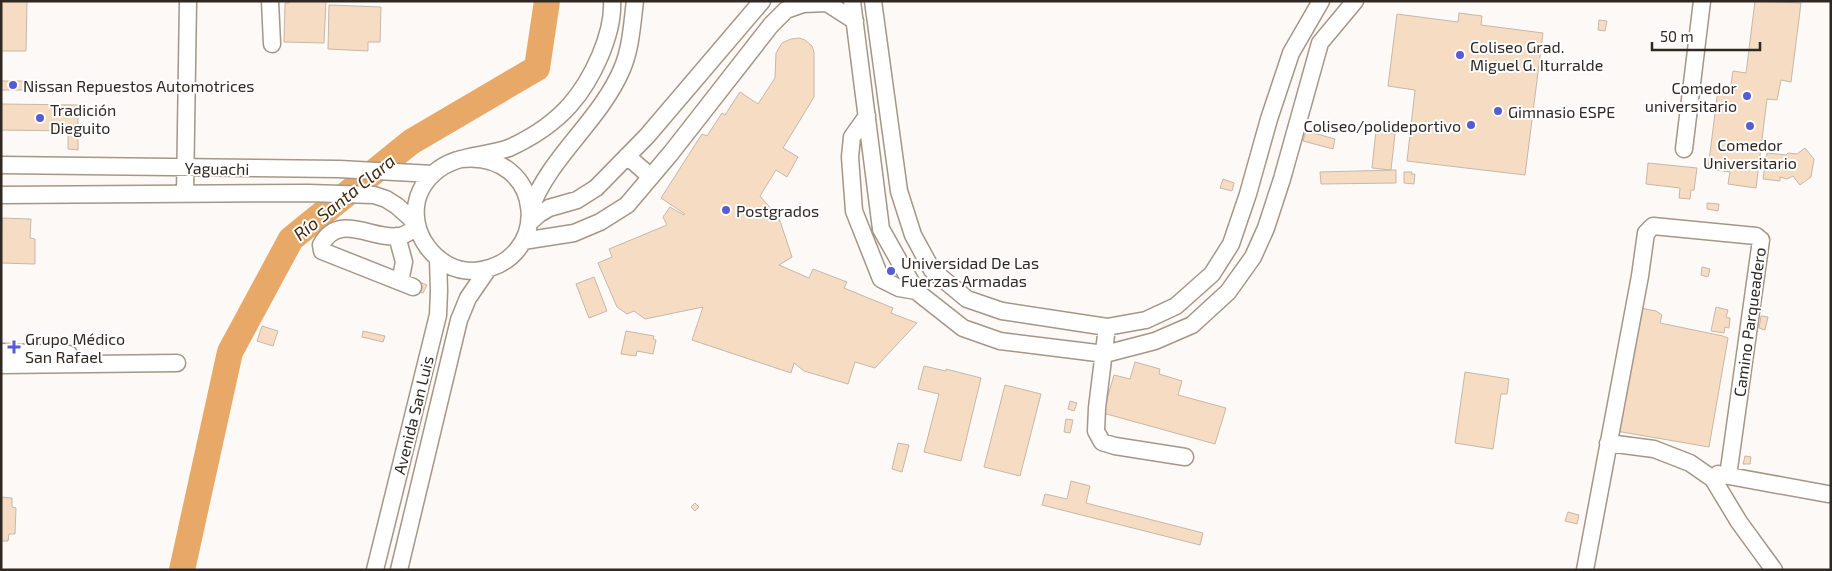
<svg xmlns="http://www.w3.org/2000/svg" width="1832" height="571" viewBox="0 0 1832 571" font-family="'Exo 2',sans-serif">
<rect width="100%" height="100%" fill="#fdf9f6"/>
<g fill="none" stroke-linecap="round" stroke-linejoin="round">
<path stroke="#e8a968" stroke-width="26" d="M 182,570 L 230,352 L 291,239 L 411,142 L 537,68 L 547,1"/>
</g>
<path fill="#f6dcc3" stroke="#c7b8a9" d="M 1,1 L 27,1 L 26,51 L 1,51 Z
M 289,1 L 326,1 L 324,43 L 284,42 L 285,3 L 289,3 Z
M 1755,1 L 1801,3 L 1791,82 L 1781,80 L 1777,100 L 1767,99 L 1756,188 L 1728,184 L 1730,172 L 1708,169 L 1718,89 L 1730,91 L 1733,71 L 1746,73 Z
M 329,5 L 381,7 L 380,42 L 368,42 L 368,51 L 328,49 Z
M 1459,13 L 1482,16 L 1481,25 L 1543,33 L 1525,175 L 1407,161 L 1415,90 L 1388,86 L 1397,14 L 1458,22 Z
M 1599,20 L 1607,21 L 1605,31 L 1598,30 Z
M 799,38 L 805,40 L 812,46 L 814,52 L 814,97 L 783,148 L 798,157 L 787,177 L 776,170 L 760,196 L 779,218 L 792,257 L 779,265 L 809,278 L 813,269 L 847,282 L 844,288 L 893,308 L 891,313 L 917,323 L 875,368 L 855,362 L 848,384 L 804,371 L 794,363 L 791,373 L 692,340 L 703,307 L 645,319 L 634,311 L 627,314 L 617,307 L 598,263 L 612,257 L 609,249 L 667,225 L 663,217 L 670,207 L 684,215 L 685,214 L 661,198 L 702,134 L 707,136 L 722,113 L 725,115 L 740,92 L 758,104 L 775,78 L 776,53 L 782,43 L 791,39 Z
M 1,81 L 26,81 L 26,90 L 1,90 Z
M 1,104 L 78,105 L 78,150 L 68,149 L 68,131 L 1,130 Z
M 1306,131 L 1335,139 L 1333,149 L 1303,141 Z
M 1376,131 L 1395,134 L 1391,170 L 1372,168 Z
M 1805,148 L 1814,159 L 1811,177 L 1800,185 L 1793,176 L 1787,179 L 1780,177 L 1780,181 L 1763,179 L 1767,153 L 1786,155 L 1788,153 L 1797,154 Z
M 1648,163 L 1697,168 L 1694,190 L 1691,190 L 1690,199 L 1679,198 L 1680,188 L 1646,184 Z
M 1396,170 L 1396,183 L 1321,184 L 1320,172 Z
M 1404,172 L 1412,172 L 1411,174 L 1415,174 L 1414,184 L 1404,183 Z
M 1223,179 L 1234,183 L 1232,191 L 1220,188 Z
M 1707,203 L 1719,204 L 1718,211 L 1707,209 Z
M 2,218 L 31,219 L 30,238 L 35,239 L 35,264 L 1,263 Z
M 1702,267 L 1710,269 L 1708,277 L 1701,275 Z
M 594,277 L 607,311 L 589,318 L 576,284 Z
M 419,282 L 427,285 L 423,293 L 417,292 Z
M 1635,307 L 1656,311 L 1662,315 L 1660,323 L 1723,336 L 1728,338 L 1709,447 L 1616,431 Z
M 1716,307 L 1728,310 L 1726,317 L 1730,318 L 1729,328 L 1725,327 L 1724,333 L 1711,331 Z
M 1761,316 L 1768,317 L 1765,330 L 1759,328 Z
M 262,326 L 278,331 L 273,346 L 257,341 Z
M 363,331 L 385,336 L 383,342 L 362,337 Z
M 626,331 L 654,336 L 653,339 L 656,340 L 653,354 L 637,351 L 636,356 L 621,354 Z
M 1135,362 L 1160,369 L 1159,374 L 1182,381 L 1178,395 L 1226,408 L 1215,444 L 1103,413 L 1114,375 L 1130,379 Z
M 924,366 L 946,371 L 946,369 L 981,378 L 961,461 L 924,452 L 939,394 L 918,389 Z
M 1465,372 L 1509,379 L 1507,394 L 1501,394 L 1493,449 L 1455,443 Z
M 1005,385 L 1041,394 L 1020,476 L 984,467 Z
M 1070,401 L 1077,403 L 1074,411 L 1068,409 Z
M 1066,419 L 1073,420 L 1070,433 L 1064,432 Z
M 898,443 L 909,445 L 902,472 L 892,469 Z
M 1745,456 L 1751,457 L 1750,464 L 1743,464 Z
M 1071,481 L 1090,486 L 1086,503 L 1203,533 L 1200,545 L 1042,505 L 1045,494 L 1067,499 Z
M 1,497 L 12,498 L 12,507 L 16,508 L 15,534 L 9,534 L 8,541 L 1,541 Z
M 695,503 L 699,507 L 695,511 L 691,507 Z
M 1568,512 L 1579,515 L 1577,524 L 1565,521 Z"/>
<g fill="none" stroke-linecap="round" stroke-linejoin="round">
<defs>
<path id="minor" d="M 270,1 L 272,44
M 852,1 L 881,229 L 916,291 L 963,328 L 1000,341 L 1105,354 L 1155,341 L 1192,325 L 1228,292 L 1253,257 L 1266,228 L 1282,179 L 1320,43 L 1355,1
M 873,1 L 899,191 L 913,235 L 932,270 L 967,299 L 1002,311 L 1107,327 L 1146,320 L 1176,306 L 1212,274 L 1231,244 L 1248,194 L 1269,119 L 1291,53 L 1321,1
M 867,116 L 852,137 L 850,157 L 854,211 L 881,279 L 899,288 L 916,291
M 1684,149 L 1702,1
M 627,156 L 651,177
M 461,159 C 546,150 554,264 474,271 C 466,271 455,269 448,265 C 414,246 403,201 434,173 C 455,154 484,157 509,148 C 531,138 554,123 570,105 C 592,80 614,34 612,1
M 1,165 L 339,169 L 433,174
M 185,194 L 188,1
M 1,195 L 308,193 L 374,195 L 386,199 L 397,206 L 416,223
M 530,210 C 549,157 600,121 622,69 C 631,48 632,24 635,1
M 529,223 L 539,214 L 549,208 L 577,200 L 596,188 L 647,136 L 762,1
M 397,236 L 404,262 L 400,282
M 523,241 L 574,233 L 600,222 L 627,205 L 671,153 L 771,25 L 786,10 L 803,4 L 827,3 L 855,21
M 413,287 L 322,251 L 321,245 C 339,211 373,241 400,236 C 406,235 412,230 417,227
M 1107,327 L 1097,408 L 1096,431 L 1102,442 L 1115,446 L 1185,457
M 1,352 L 69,354
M 1,365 L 177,363
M 1608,443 L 1654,449 L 1690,463 L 1713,479 L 1739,522 L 1774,570
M 1718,474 L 1828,494
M 375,570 L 438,315 L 439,291 L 438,259
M 399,570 L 459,320 L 468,298 L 488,269
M 1585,570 L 1640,276 L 1646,233 L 1653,226 L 1756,236 L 1761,240 L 1728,476"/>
</defs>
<use href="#minor" stroke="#a59687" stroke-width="19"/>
<use href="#minor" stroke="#fff" stroke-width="16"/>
</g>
<g fill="#565cd3" stroke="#fff" stroke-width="2">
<circle cx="1460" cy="55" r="5"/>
<circle cx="13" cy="85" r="5"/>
<circle cx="1747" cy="96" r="5"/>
<circle cx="1498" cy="111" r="5"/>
<circle cx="40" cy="118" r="5"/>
<circle cx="1471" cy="125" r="5"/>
<circle cx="1750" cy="126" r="5"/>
<circle cx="726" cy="210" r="5"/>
<circle cx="891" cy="271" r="5"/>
<path d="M11.5 339.5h5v5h5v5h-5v5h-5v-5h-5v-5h5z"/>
</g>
<g text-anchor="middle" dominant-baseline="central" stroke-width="4" stroke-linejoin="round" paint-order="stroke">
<g font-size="16" fill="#2f2823" stroke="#fff" text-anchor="start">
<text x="1470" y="46">Coliseo Grad.<tspan x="1470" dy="18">Miguel G. Iturralde</tspan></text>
<text x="23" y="85">Nissan Repuestos Automotrices</text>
<text x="1737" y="87" text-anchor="end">Comedor<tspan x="1737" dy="18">universitario</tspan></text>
<text x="50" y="109">Tradición<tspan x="50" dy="18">Dieguito</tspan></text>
<text x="1508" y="111">Gimnasio ESPE</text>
<text x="1461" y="125" text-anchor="end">Coliseo/polideportivo</text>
<text x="1750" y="144" text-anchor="middle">Comedor<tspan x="1750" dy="18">Universitario</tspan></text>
<text x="736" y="210">Postgrados</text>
<text x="901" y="262">Universidad De Las<tspan x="901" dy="18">Fuerzas Armadas</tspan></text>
<text x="25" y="338">Grupo Médico<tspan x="25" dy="18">San Rafael</tspan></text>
</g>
<g font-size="16" fill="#2f2823" stroke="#fff">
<text transform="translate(217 168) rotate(1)">Yaguachi</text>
<text transform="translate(1749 322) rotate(-82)">Camino Parqueadero</text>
<text transform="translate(413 415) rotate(-76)">Avenida San Luis</text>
</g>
<g font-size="18" font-style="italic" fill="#43290c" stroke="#fff">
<text transform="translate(344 197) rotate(-39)">Río Santa Clara</text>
</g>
</g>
<rect width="1832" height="571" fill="none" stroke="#2f2823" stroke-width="5"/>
<path d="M1652 42v8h108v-8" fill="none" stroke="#2f2823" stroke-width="2.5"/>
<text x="1660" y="42" font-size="15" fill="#2f2823" stroke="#ffffff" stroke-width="4" paint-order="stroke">50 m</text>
</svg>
